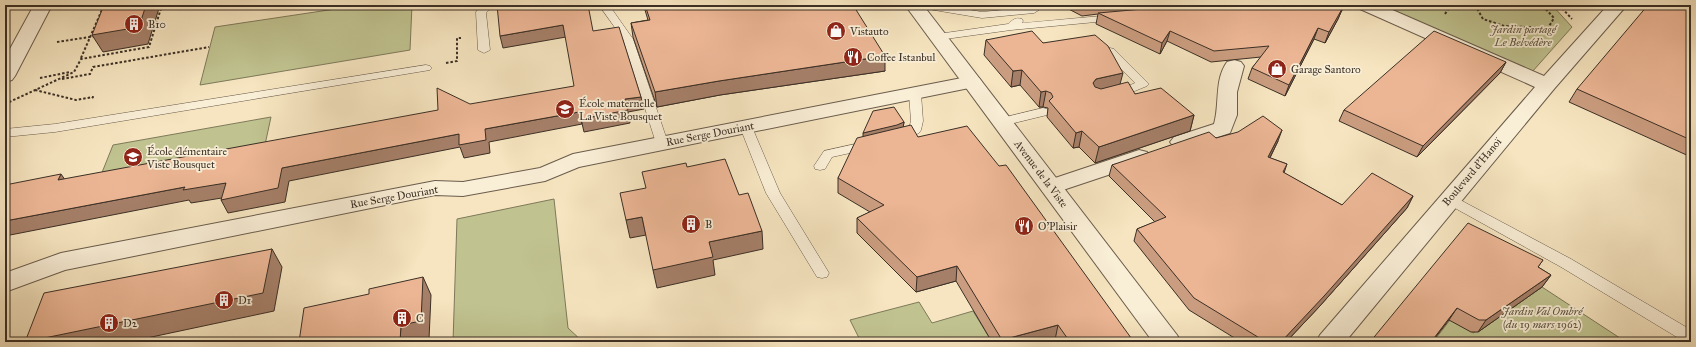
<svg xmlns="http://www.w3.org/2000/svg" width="1696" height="347" viewBox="0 0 1696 347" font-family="'IM FELL Great Primer',serif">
<rect width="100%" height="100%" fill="#f6e5c0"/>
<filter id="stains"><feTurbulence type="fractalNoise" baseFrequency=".005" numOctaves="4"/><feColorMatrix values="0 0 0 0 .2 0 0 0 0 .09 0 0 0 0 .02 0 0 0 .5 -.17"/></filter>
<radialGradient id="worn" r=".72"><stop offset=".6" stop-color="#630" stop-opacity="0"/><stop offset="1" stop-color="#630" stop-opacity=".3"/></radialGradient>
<path fill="#c0c390" stroke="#7e795a" d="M 362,5 L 412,5 L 410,50 L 200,85 L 215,27 Z
M 1378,5 L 1552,5 L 1572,27 L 1532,72 Z
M 271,117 L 263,154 L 97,185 L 113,145 Z
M 554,199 L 568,328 L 583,342 L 453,342 L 457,219 Z
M 1542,287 L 1626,342 L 1433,342 L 1450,320 L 1474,333 L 1476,329 Z
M 919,302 L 932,323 L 973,311 L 992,342 L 861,342 L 850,320 Z"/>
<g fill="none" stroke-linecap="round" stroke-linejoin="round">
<defs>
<path id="service" d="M 483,5 L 494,5 L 486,13 L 490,50 L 484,53 L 478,50 L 476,12 Z
M 599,5 L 609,5 L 633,39 L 668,143 L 666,146 L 658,146 L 656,143 L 623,39 Z
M 849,5 L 859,5 L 860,8 L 855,11 L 843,11 L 842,9 Z
M 917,5 L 941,5 L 982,12 L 1034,7 L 1039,10 L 1034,13 L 982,18 L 922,8 Z
M 1113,15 L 1117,16 L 1118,18 L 1117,20 L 1011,30 L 938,40 L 933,37 L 938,34 L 1008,24 C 1013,20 1015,17 1022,19 L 1023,21 L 1022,23 Z
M 1110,48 L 1114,49 L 1149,84 L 1147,86 L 1120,97 L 1112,97 L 1110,95 L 1112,93 L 1135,83 L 1106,53 L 1104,51 L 1106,49 Z
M 426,65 L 430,66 L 432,68 L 430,70 L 55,132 L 5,137 L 5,129 L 55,124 Z
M 915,90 L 919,92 L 921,94 L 923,121 L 921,130 L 919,133 L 903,141 L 895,141 L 893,138 L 895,135 L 909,128 L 911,121 L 909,94 L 911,92 Z
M 1043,108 L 1047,109 L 1049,112 L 1047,115 L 1002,126 L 998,125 L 996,122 L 998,119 Z
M 746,123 L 750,124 L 752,127 L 780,193 L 829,273 L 827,277 L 822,278 L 817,277 L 766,193 L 740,127 L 742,124 Z
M 869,141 L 873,142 L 875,145 L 873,148 L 832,157 L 825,169 L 820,170 L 815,169 L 814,166 L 824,151 Z
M 1449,194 L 1571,259 L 1691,330 L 1691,342 L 1685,342 L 1561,267 L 1444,202 L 1442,199 L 1444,196 Z"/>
<path id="minor" d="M 34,5 L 52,5 L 15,76 L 12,80 L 5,82 L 5,58 Z
M 1357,5 L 1381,5 L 1544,76 L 1608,5 L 1627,5 L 1554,89 L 1345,342 L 1316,342 L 1320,335 L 1535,87 L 1360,9 Z
M 1234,60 L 1241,62 L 1244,66 L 1237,92 L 1237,115 L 1230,133 L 1181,149 L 1174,147 L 1170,142 L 1174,137 L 1214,124 C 1220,104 1214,80 1227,62 Z
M 972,76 L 979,78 L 982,82 L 979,86 L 579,167 L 545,181 L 463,196 L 435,195 L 65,270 L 5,292 L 5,273 L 61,253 L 435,181 L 463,182 L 540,168 L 573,154 Z
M 1139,150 L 1147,152 L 1150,157 L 1147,162 L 1051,194 L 1043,192 L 1040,187 L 1043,182 Z"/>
<path id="tertiary" d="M 905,5 L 923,5 L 1177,335 L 1181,342 L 1153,342 Z"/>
</defs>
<use href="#service" stroke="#6a5c4c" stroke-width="1"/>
<use href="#minor" stroke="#6a5c4c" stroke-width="2"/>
<use href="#tertiary" stroke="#6a5c4c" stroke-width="2"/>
<path stroke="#3b2f25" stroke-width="2" stroke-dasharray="2.5 2" stroke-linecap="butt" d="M 1475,5 L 1483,19 L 1504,26 L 1548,28 L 1554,18 L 1542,5
M 1559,5 L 1572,19
M 1445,14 L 1451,5
M 57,42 L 96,36
M 81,58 L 104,5
M 446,63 L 457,61 L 457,38 L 461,38
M 40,78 L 70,72
M 62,79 L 90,74 L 93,67 L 209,47
M 35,90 L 76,100 L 93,97 L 91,100
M 5,104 L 74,72 L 81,59 L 149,47 L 162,5"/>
<use href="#service" fill="#f9eed6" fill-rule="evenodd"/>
<use href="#minor" fill="#f9eed6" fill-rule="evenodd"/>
<use href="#tertiary" fill="#f9eed6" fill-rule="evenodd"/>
</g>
<path fill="#cb9d80" stroke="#3b2f25" d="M 644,5 L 853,5 L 885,71 L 720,95 L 657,107 L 633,37 L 631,23 L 648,20 L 645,10 Z
M 1061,5 L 1155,5 L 1154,8 L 1166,5 L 1345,5 L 1341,12 L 1338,19 L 1325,43 L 1314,39 L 1285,96 L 1248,79 L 1252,68 L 1261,57 L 1211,62 L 1167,41 L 1160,54 L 1096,24 L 1098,14 L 1082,16 Z
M 1691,5 L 1691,157 L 1569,102 L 1577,89 Z
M 986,40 L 1043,43 L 1120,84 L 1135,94 L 1194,115 L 1190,131 L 1095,163 L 1079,147 L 1073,148 L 1047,117 L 1048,108 L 1043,107 L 1039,107 L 1020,85 L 1011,87 L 984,55 Z
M 1506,62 L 1500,73 L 1417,157 L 1339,121 L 1344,110 Z
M 904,122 L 903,127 L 918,137 L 1134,342 L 1056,342 L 1055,340 L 1047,342 L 992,342 L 956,281 L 916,292 L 857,233 L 857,218 L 870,212 L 838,193 L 838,178 L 863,137 Z
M 1216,138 L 1278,141 L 1270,158 L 1287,164 L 1284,173 L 1342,205 L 1413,196 L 1407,208 L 1319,307 L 1286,342 L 1241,342 L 1189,310 L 1134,241 L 1137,229 L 1155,222 L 1109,176 L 1112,165 Z
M 1543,260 L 1538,267 L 1551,275 L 1542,287 L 1478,332 L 1471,332 L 1449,320 L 1370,342 Z"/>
<path fill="#a57f68" stroke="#3b2f25" d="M 146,5 L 160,5 L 148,44 L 103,52 L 92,35 Z
M 1152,5 L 1155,5 L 1154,8 L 1151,10 Z
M 1343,5 L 1345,5 L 1341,12 L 1338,19 L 1325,43 L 1329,32 L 1340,8 Z
M 563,25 L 566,37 L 503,48 L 500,36 Z
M 1318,28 L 1314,39 L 1285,96 L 1289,85 Z
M 1170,31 L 1167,41 L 1160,54 L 1162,43 Z
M 885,56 L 885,71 L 720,95 L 657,107 L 655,92 L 719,81 Z
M 1506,62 L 1500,73 L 1417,157 L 1423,146 Z
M 1022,70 L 1020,85 L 1011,87 L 1013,71 Z
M 1123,73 L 1119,88 L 1093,95 L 1093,83 L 1096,79 Z
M 1046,91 L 1043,107 L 1039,107 L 1041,92 Z
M 641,97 L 644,109 L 628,112 L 630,123 L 584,132 L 581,119 L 625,99 Z
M 579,112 L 582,124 L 489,142 L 490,153 L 464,158 L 460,147 L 289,181 L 285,202 L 228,213 L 221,200 L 282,168 L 485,129 Z
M 1194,115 L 1190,131 L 1095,163 L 1099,147 Z
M 904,122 L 903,129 L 863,140 L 863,133 Z
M 1282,130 L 1278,141 L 1264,169 L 1268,157 Z
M 1082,131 L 1079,147 L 1073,148 L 1076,133 Z
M 61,174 L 70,187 L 58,180 Z
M 226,183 L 234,196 L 191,203 L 189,200 L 5,236 L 5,221 L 185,187 Z
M 1413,196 L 1407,208 L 1319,307 L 1286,342 L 1281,342 Z
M 642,217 L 646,235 L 630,238 L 626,220 Z
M 762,231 L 763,249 L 713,260 L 715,275 L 657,288 L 653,270 L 709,242 Z
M 272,249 L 282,267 L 274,311 L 128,342 L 27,342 Z
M 957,266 L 956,281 L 916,292 L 917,277 Z
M 1551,275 L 1542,287 L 1478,332 L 1486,320 Z
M 423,277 L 431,295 L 429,339 L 415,342 L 400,342 L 401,325 Z
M 1457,308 L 1449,320 L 1432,342 L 1431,342 Z
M 1058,325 L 1055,340 L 1047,342 L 1001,342 L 1002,340 Z"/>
<path fill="#ecb695" stroke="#3b2f25" d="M 104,5 L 146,5 L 139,27 L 92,35 Z
M 497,5 L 588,5 L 593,31 L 619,27 L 641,97 L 625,99 L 628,110 L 581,119 L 579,112 L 485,129 L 486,140 L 459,145 L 459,134 L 282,168 L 278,188 L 221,200 L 226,183 L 183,190 L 185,187 L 5,221 L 5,185 L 61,174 L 58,180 L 438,110 L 437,88 L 470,104 L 574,86 L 563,25 L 500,36 Z
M 645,5 L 853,5 L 885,56 L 719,81 L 655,92 L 631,23 L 650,20 Z
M 1166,5 L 1343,5 L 1340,8 L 1342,9 L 1329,32 L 1318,28 L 1289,85 L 1252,68 L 1269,46 L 1214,51 L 1170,31 L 1162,43 L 1098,13 L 1154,8 Z
M 1648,5 L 1691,5 L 1691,140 L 1577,89 Z
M 1032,31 L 1043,43 L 1095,35 L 1108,46 L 1123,73 L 1096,79 L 1093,83 L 1095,87 L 1101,89 L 1128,82 L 1135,94 L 1161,88 L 1194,115 L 1099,147 L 1082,131 L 1076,133 L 1049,101 L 1053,97 L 1051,93 L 1046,91 L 1041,92 L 1022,70 L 1013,71 L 986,40 Z
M 1434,31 L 1506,62 L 1423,146 L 1344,110 Z
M 894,107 L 904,122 L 897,125 L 863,133 L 873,111 Z
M 1263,116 L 1282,130 L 1268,157 L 1287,164 L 1283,172 L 1342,205 L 1372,173 L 1413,196 L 1325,295 L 1281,342 L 1266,342 L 1194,298 L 1137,229 L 1166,217 L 1112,165 L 1209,132 L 1216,138 L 1238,132 Z
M 911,125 L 918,137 L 967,126 L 999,166 L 1006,165 L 1134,342 L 1070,342 L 1058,325 L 1002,340 L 957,266 L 917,277 L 857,218 L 884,205 L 838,178 L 857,138 Z
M 725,159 L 739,195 L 748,193 L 762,231 L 709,242 L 713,257 L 653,270 L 642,217 L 626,220 L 620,193 L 646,188 L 642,172 L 686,163 L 687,167 Z
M 1468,223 L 1543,260 L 1538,267 L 1551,275 L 1486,320 L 1479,320 L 1457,308 L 1431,342 L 1370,342 Z
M 272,249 L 263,293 L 25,342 L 44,293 Z
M 423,277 L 421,321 L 401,325 L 400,342 L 299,342 L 304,308 L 369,294 L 369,289 Z"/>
<defs>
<symbol id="building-disc" viewBox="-11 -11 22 22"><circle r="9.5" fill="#8f2418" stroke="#f9eed6"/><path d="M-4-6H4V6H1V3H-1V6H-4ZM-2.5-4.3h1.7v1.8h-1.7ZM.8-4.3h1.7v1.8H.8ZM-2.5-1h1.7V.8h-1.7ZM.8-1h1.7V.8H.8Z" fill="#fff"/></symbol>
<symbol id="shop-disc" viewBox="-11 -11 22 22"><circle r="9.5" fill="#8f2418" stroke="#f9eed6"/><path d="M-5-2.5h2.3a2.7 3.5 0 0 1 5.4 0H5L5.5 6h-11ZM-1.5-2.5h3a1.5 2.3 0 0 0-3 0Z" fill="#fff"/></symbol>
<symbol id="restaurant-disc" viewBox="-11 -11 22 22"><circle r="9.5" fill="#8f2418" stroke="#f9eed6"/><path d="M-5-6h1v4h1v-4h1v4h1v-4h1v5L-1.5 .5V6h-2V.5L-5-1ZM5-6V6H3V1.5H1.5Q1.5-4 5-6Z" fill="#fff"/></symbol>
<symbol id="school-disc" viewBox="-11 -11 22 22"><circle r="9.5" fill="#8f2418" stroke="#f9eed6"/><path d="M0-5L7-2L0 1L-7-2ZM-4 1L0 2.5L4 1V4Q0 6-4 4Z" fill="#fff"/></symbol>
</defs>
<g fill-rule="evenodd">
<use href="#building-disc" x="123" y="13" width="22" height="22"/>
<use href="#shop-disc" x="825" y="20" width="22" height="22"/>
<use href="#restaurant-disc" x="842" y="46" width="22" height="22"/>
<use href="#shop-disc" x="1266" y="58" width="22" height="22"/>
<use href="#school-disc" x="554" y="98" width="22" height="22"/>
<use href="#school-disc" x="122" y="146" width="22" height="22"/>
<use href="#building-disc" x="680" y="213" width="22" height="22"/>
<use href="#restaurant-disc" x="1013" y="215" width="22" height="22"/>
<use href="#building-disc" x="213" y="289" width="22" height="22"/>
<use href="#building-disc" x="391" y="307" width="22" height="22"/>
<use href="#building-disc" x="98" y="312" width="22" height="22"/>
</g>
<g text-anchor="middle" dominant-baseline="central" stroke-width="3.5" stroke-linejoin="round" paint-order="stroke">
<g font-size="11" fill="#3b2f25" stroke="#f9eed6" text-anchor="start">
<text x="148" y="24">B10</text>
<text x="850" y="31">Vistauto</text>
<text x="867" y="57">Coffee Istanbul</text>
<text x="1291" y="69">Garage Santoro</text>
<text x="579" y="103">École maternelle<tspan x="579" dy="13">La Viste Bousquet</tspan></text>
<text x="147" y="151">École élémentaire<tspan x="147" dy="13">Viste Bousquet</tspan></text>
<text x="705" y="224">B</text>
<text x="1038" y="226">O'Plaisir</text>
<text x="238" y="300">D1</text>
<text x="416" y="318">C</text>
<text x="123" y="323">D2</text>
</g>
<g font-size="11" font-style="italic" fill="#5c5440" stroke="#f9eed6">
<text x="1523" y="29">Jardin partagé<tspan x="1523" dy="13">Le Belvédère</tspan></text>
<text x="1542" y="311">Jardin Val Ombré<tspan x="1542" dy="13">(du 19 mars 1962)</tspan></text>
</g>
<g font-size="11" fill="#3b2f25" stroke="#f9eed6">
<text transform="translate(710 134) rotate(-11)">Rue Serge Douriant</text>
<text transform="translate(1472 172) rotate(-50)">Boulevard d'Hanoï</text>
<text transform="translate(1041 174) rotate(53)">Avenue de la Viste</text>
<text transform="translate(394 197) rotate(-10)">Rue Serge Douriant</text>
</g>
</g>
<rect width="1696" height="347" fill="none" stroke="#f6e5c0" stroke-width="20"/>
<rect x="6" y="6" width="1684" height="335" fill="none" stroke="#3b2f25" stroke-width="2"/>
<rect x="10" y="10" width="1676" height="327" fill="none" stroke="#3b2f25"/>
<rect width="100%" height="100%" filter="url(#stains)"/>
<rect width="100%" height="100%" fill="url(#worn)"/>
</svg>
